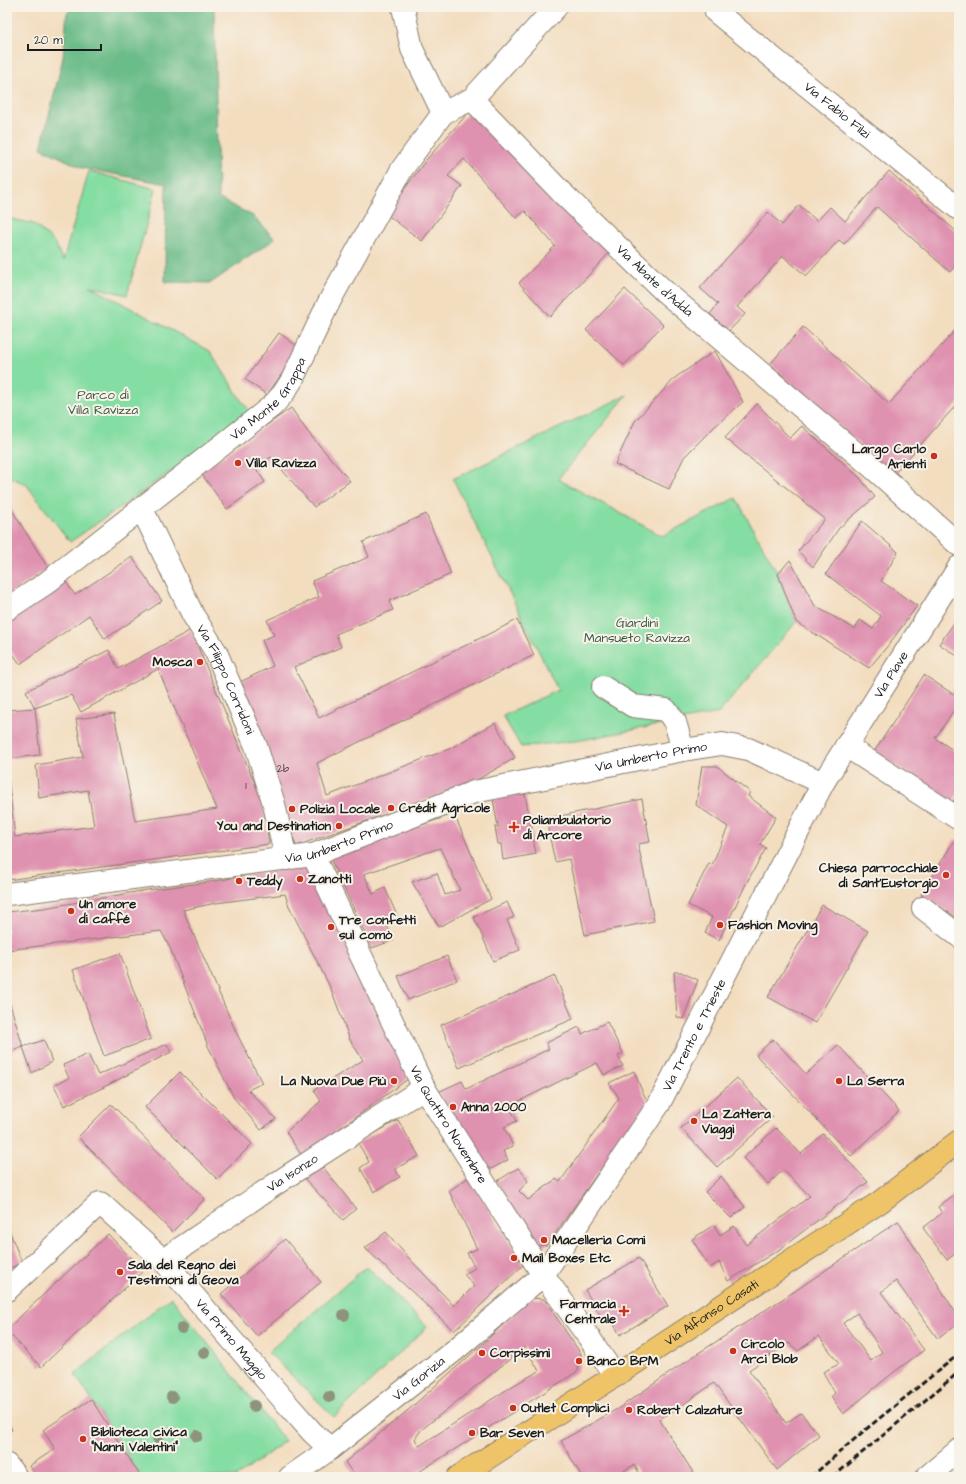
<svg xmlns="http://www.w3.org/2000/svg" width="966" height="1484" viewBox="0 0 966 1484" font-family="'Architects Daughter',sans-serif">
<rect width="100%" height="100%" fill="#f7f3e8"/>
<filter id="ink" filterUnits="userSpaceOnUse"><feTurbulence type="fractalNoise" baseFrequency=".025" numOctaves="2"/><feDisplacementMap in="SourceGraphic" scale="8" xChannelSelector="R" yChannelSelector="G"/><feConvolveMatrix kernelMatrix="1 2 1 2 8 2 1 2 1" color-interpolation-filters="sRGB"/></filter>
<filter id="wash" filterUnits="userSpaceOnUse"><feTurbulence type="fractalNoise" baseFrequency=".012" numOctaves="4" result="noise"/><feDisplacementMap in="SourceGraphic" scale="16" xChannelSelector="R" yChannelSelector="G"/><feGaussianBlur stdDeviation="0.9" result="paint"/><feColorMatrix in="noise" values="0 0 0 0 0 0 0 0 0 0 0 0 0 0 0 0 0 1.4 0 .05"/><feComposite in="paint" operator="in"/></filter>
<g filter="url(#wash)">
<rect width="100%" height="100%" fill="#f3ddbf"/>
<path fill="#84dda2" stroke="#507c5f" d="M 89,171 L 156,189 L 127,295 L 90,286 L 210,351 L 243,403 L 254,414 L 70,542 L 26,484 L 7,476 L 7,218 L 34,224 L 55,243 L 63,261 Z
M 627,395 L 558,479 L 662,536 L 736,498 L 778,574 L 796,622 L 719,713 L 582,740 L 521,747 L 503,716 L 558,690 L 453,479 Z
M 367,1266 L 427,1327 L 334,1417 L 268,1352 Z
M 171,1297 L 285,1441 L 237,1477 L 198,1477 L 196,1475 L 193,1477 L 141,1477 L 75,1374 Z"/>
<path fill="#6bbc88" stroke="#446c52" d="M 73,7 L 214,7 L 218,198 L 253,216 L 275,239 L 211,283 L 165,282 L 166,184 L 82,168 L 41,148 L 63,58 L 67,13 Z"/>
<g id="blocks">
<path fill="#df91b0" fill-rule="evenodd" d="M 470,111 L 611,251 L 550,317 L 519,283 L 555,246 L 525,211 L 516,218 L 464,159 L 448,176 L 462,186 L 422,241 L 386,214 L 426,160 Z
M 889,171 L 959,234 L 959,261 L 950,272 L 877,207 L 844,244 L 839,240 L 806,276 L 783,256 L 737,307 L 745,314 L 729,331 L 710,314 L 718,304 L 700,288 L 768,212 L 782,225 L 799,205 L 817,221 L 830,207 L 845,221 Z
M 625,289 L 663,325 L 624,365 L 586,330 Z
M 959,326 L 959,402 L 893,475 L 770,364 L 803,327 L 889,404 Z
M 279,333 L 300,348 L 267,395 L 245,379 Z
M 715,351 L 743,402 L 713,428 L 684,457 L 669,489 L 615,464 L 635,421 L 676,377 Z
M 757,404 L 790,438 L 802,426 L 859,477 L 875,497 L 839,528 L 813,567 L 798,551 L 825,519 L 725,438 Z
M 291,408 L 307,431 L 350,481 L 314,507 L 271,457 L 255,468 L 265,482 L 227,509 L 200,472 Z
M 7,502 L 48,568 L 7,596 Z
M 426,514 L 451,574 L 389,601 L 393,610 L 336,634 L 341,647 L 294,667 L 319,718 L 517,620 L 534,655 L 317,763 L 327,796 L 449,749 L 495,723 L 515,758 L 468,785 L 296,846 L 265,745 L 240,682 L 273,666 L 262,640 L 274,635 L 267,620 L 319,597 L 312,581 L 369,557 L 363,542 Z
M 862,521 L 898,552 L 881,581 L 917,606 L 890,643 L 869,668 L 796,622 L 778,574 L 790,560 L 815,606 L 855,629 L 860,620 L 873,629 L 881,616 L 826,574 Z
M 132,557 L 162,601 L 105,639 L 89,615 L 20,664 L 7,645 L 7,619 L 64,579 L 75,595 Z
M 959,616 L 959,657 L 939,644 Z
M 191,630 L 263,803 L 269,844 L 7,880 L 7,767 L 15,837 L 94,826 L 88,790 L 39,798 L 36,765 L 83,757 L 76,719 L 114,714 L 135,821 L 217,809 L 158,669 L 81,712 L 71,695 L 35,708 L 26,691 L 109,650 L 118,669 Z
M 924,675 L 953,694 L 959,685 L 959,703 L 935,738 L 959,754 L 959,792 L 952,803 L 874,752 Z
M 35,708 L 40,755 L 7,759 L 7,710 Z
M 702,766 L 717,766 L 750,792 L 748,796 L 776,817 L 760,844 L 766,848 L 747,882 L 719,940 L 705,933 L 712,917 L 688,905 L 709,863 L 712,865 L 728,827 L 696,805 Z
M 525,794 L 536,854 L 503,860 L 501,844 L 498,844 L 495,827 L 498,827 L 493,799 Z
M 642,799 L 650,842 L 638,844 L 654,921 L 585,935 L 569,859 L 555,862 L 546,819 Z
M 454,814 L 491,899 L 439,927 L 412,882 L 437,873 L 445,895 L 460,890 L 440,848 L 364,874 L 373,894 L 385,888 L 398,918 L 386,924 L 394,940 L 372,948 L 329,856 Z
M 955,839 L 959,842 L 959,919 L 921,895 Z
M 309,864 L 408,1079 L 302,1156 L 286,1132 L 321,1101 L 314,1090 L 363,1060 L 350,1040 L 331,989 L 289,906 L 285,894 L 216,903 L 183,910 L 236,1032 L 262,1083 L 248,1090 L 276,1119 L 261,1130 L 234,1098 L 208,1046 L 170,948 L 161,931 L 7,950 L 7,912 L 44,908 L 147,890 L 210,882 Z
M 507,902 L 514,917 L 507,920 L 520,950 L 493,961 L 474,917 Z
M 822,905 L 868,931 L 815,1023 L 768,997 Z
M 120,953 L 151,1039 L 104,1056 L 73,970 Z
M 447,956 L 457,980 L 408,1000 L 398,976 Z
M 674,972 L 681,972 L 698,980 L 683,1019 L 677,1017 Z
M 555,976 L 573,1019 L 459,1068 L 441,1025 Z
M 7,994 L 23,1047 L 7,1053 Z
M 607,1022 L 623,1053 L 618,1056 L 623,1066 L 604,1075 L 597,1063 L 509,1106 L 517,1121 L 504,1127 L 513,1146 L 503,1151 L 508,1160 L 487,1171 L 438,1092 L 462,1081 L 466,1089 L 549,1049 L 546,1043 L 579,1027 L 582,1034 Z
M 773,1039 L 806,1074 L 838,1045 L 899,1111 L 851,1156 L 756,1055 Z
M 44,1040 L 52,1062 L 32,1073 L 23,1047 Z
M 167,1044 L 171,1052 L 104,1087 L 64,1106 L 54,1085 L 69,1078 L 63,1065 L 88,1054 L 98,1075 Z
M 634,1071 L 642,1091 L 648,1102 L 547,1245 L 537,1246 L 496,1182 L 518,1168 L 522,1172 L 528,1181 L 519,1191 L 528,1200 L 556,1179 L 560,1182 L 619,1098 L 609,1083 Z
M 180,1072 L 252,1144 L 217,1179 L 145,1107 Z
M 737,1078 L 773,1117 L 717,1167 L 681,1128 Z
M 111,1104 L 205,1199 L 172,1232 L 78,1137 Z
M 398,1120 L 419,1156 L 395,1169 L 400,1177 L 374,1192 L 360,1168 L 369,1162 L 358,1143 Z
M 776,1128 L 801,1154 L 823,1134 L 868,1182 L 780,1249 L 728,1281 L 719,1262 L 710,1268 L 692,1239 L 714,1225 L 720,1235 L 734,1226 L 746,1245 L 810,1196 L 783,1170 L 768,1184 L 743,1158 Z
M 323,1167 L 356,1209 L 343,1220 L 303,1177 Z
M 721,1176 L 745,1207 L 731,1218 L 705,1192 Z
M 469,1177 L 523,1265 L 454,1331 L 365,1248 L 386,1232 L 407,1256 L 454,1306 L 474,1286 L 464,1274 L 475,1268 L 467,1253 L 477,1249 L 449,1191 Z
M 959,1191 L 959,1251 L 947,1260 L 923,1228 L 942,1213 L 938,1207 Z
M 898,1221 L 959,1318 L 959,1322 L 938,1339 L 896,1281 L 881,1292 L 924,1350 L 894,1372 L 843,1414 L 831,1397 L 835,1393 L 823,1372 L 839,1364 L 819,1336 L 798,1351 L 789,1343 L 749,1370 L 786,1423 L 801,1413 L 819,1435 L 777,1470 L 714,1383 L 675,1410 L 659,1419 L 696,1477 L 642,1477 L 634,1465 L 613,1477 L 582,1477 L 561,1441 L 619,1408 L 697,1354 L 795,1291 ZM 857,1313 L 882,1352 L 871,1361 L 843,1323 Z
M 7,1225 L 22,1263 L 7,1269 Z
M 108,1234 L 143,1271 L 41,1367 L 7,1331 L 7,1329 Z
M 285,1239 L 321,1282 L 257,1336 L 221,1294 Z
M 639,1258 L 668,1306 L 620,1335 L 608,1314 L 602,1318 L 585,1290 Z
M 530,1298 L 544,1299 L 581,1354 L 578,1371 L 411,1477 L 355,1477 L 345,1462 L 407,1411 L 485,1342 ZM 525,1347 L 539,1371 L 514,1385 L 419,1446 L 415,1439 L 421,1430 Z
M 91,1399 L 141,1477 L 37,1477 L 29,1466 L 55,1449 L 43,1430 Z
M 7,1417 L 12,1430 L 7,1432 Z"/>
</g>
</g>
<g filter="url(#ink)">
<use href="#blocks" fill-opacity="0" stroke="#887c6e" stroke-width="1"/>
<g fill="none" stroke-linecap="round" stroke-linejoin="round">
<defs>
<g id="minor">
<path d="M 403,7 L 412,49 L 443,113"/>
<path id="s1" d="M 716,12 L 959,209"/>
<path d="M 472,99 L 556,7"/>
<path id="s2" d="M 443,113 L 472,99 L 562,193 L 664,291 L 871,466 L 959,545"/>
<path id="s3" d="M 142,509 L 193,615 L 216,652 L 256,746 L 274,804 L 286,859"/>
<path id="s4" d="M 7,609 L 45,584 L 272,406 L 283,394 L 292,380 L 329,302 L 402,169 L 443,113"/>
<path d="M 603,687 L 633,706 L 666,710 L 675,722 L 683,750"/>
<path d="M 846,746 L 959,819"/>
<path id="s5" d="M 313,855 L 424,1088 L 543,1275 L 590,1339 L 615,1376"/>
<path id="s6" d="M 7,894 L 313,855 L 474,792 L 683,750 L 722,744 L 748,749 L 823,783"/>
<path d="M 923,908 L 959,936"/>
<path id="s7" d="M 163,1260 L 286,1177 L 424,1088"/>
<path id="s8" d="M 7,1290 L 100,1203 L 163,1260 L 281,1397 L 312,1432 L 330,1449"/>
<path d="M 7,1465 L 16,1477"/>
<path id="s9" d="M 290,1477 L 330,1449 L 455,1350 L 543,1275 L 659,1104 L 823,783 L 959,567"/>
<path d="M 927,1477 L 959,1450"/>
</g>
<g id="major">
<path id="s10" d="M 458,1477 L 615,1376 L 880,1202 L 959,1141"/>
</g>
</defs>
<use href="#minor" stroke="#887c6e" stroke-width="24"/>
<use href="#major" stroke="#887c6e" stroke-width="24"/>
<use href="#minor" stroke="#fff" stroke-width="22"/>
<use href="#major" stroke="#efc469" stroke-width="22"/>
<path stroke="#1c1c1c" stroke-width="3" stroke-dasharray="6 3" stroke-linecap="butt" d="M 811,1477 L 865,1430 L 959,1354
M 833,1477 L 959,1372"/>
</g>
<g fill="#8e937b">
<circle cx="344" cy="1315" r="6"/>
<circle cx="182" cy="1328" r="6"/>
<circle cx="204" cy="1353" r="6"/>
<circle cx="172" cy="1397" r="6"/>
<circle cx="329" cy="1397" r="6"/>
<circle cx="254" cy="1406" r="6"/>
<circle cx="197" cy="1436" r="6"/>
<circle cx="158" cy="1438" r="6"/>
</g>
</g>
<g fill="#c8321e" stroke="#f7f3e8" stroke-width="1.5">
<circle cx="934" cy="456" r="4"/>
<circle cx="238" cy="463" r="4"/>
<circle cx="200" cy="662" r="4"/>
<circle cx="391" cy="808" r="4"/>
<circle cx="292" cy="809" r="4"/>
<circle cx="339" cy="826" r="4"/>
<path d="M512 821h4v4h4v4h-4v4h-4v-4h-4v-4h4z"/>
<circle cx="946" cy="875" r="4"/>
<circle cx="300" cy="879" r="4"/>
<circle cx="239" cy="881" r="4"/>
<circle cx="71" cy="911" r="4"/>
<circle cx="720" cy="925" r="4"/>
<circle cx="331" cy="927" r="4"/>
<circle cx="394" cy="1081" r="4"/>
<circle cx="839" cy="1081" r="4"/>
<circle cx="453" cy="1107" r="4"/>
<circle cx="694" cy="1121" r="4"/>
<circle cx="544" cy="1240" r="4"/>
<circle cx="514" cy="1258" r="4"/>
<circle cx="120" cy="1272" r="4"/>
<path d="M622 1305h4v4h4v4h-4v4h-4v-4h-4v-4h4z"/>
<circle cx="733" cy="1351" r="4"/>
<circle cx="482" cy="1353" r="4"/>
<circle cx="579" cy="1361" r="4"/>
<circle cx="513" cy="1408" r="4"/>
<circle cx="629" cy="1410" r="4"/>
<circle cx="472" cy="1433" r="4"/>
<circle cx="83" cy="1439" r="4"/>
</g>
<g text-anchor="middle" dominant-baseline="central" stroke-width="4" stroke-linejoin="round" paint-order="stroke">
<g font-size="11" fill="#4d3941">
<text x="283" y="768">2b</text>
<text x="246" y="785">1</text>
</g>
<g font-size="13" fill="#1c1c1c" stroke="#f7f3e8">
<text stroke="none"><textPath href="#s1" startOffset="156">Via Fabio Filzi</textPath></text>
<text stroke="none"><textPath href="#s2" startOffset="290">Via Abate d'Adda</textPath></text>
<text stroke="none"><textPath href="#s4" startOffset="337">Via Monte Grappa</textPath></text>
<text stroke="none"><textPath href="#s9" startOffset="1019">Via Piave</textPath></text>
<text stroke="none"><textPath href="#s3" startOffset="190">Via Filippo Corridoni</textPath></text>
<text stroke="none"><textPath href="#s6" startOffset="662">Via Umberto Primo</textPath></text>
<text stroke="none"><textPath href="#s6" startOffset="337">Via Umberto Primo</textPath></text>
<text stroke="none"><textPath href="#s9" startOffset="608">Via Trento e Trieste</textPath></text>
<text stroke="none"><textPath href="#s5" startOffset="302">Via Quattro Novembre</textPath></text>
<text stroke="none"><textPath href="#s7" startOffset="156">Via Isonzo</textPath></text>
<text stroke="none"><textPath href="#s10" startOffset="302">Via Alfonso Casati</textPath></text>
<text stroke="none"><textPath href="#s8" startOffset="317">Via Primo Maggio</textPath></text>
<text stroke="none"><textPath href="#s9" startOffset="162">Via Gorizia</textPath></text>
</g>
<g font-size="13" fill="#3b5644" stroke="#f7f3e8">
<text x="103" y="395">Parco di<tspan x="103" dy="15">Villa Ravizza</tspan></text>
<text x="637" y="623">Giardini<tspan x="637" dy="15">Mansueto Ravizza</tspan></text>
</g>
<g font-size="13" font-weight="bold" fill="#1c1c1c" stroke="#f7f3e8" text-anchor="start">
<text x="926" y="449" text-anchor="end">Largo Carlo<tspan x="926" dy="15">Arienti</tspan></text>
<text x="246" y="463">Villa Ravizza</text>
<text x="192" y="662" text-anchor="end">Mosca</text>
<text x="399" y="808">Crédit Agricole</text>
<text x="300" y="809">Polizia Locale</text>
<text x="523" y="820">Poliambulatorio<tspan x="523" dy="15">di Arcore</tspan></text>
<text x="331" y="826" text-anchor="end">You and Destination</text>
<text x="938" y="868" text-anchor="end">Chiesa parrocchiale<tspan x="938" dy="15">di Sant'Eustorgio</tspan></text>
<text x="308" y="879">Zanotti</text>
<text x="247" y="881">Teddy</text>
<text x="79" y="904">Un amore<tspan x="79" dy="15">di caffé</tspan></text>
<text x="339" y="920">Tre confetti<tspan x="339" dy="15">sul comò</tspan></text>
<text x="728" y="925">Fashion Moving</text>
<text x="386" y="1081" text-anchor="end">La Nuova Due Più</text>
<text x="847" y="1081">La Serra</text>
<text x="461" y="1107">Anna 2000</text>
<text x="702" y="1114">La Zattera<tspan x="702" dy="15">Viaggi</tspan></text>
<text x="552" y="1240">Macelleria Comi</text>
<text x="522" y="1258">Mail Boxes Etc</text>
<text x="128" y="1265">Sala del Regno dei<tspan x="128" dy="15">Testimoni di Geova</tspan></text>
<text x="616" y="1304" text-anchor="end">Farmacia<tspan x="616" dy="15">Centrale</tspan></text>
<text x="741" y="1344">Circolo<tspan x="741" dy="15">Arci Blob</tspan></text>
<text x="490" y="1353">Corpissimi</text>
<text x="587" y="1361">Banco BPM</text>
<text x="521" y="1408">Outlet Complici</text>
<text x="637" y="1410">Robert Calzature</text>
<text x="91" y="1432">Biblioteca civica<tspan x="91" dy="15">"Nanni Valentini"</tspan></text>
<text x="480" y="1433">Bar Seven</text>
</g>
</g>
<rect width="966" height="1484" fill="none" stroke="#f7f3e8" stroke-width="24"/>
<path d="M28 44v6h73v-6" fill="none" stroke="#1c1c1c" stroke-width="2"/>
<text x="34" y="44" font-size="12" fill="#1c1c1c" stroke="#f7f3e8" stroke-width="3" paint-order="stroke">20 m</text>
</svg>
